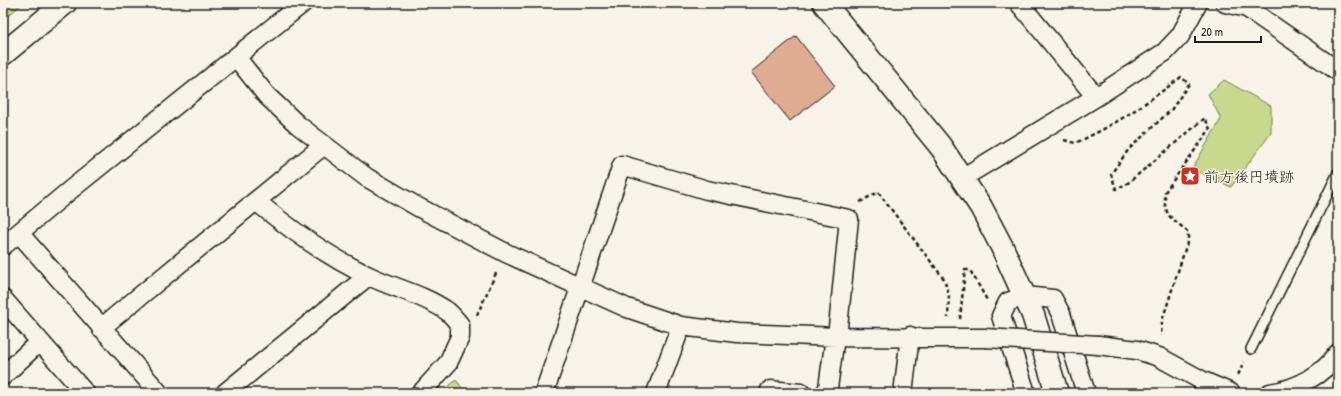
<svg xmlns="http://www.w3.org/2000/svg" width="1341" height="396" viewBox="0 0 1341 396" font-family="'Patrick Hand','Klee One',sans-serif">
<rect width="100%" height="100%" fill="#f7f3e8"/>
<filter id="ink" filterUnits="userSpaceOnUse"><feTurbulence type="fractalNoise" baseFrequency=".025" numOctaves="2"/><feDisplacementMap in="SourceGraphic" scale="8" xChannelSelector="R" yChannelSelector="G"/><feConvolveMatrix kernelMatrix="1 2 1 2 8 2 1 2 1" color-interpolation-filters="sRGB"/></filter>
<g filter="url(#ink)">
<path fill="#c8d88c" stroke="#727a54" d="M 3,3 L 23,3 L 3,20 Z
M 1224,80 L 1271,106 L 1271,133 L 1231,187 L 1192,169 L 1221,119 L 1208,94 Z
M 456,380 L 466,393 L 441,393 Z"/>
<path fill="#dfac92" stroke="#1c1c1c" d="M 796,36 L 835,86 L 790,121 L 751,72 Z"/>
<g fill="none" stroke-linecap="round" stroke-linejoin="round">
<defs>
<path id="lane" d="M 1251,349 L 1338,173"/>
<path id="street" d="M 1019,3 L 1096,97
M 1225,3 L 1247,8 L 1338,71
M 236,57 L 267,96 L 298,125 L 366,177 L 418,207 L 506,253 L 627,308 L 681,326 L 737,333 L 837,337 L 985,338
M 962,178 L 1096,97 L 1165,52 L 1180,36 L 1198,3
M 257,202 C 291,230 328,257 369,276 C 394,288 424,295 447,311 C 452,315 456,320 460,325 L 460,337 L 448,363 L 421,393
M 19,233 L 159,393
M 3,246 L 69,191 L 303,3
M 3,299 L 85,393
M 101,328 L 324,145
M 1098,345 L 1137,350 L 1159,357 L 1203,381 L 1231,393
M 3,376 L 39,342
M 225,393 L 368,276
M 544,393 L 622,165 L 707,190 L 849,219 L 837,337
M 656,393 L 681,326
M 770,393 L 770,390 L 801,393
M 825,393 L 828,388 L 835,337
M 903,393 L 910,336
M 1026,393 L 1001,316 L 1008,302 L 1025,296 L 1053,299 L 1061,314 L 1086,393
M 1270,393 C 1297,389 1323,375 1338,353"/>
<path id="secondary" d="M 824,3 L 941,147 L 981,207 L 1002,247 L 1033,315 L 1057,393
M 3,54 L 65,3"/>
</defs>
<use href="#lane" stroke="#1c1c1c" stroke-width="12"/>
<use href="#street" stroke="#1c1c1c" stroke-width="21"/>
<use href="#secondary" stroke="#1c1c1c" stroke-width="25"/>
<path stroke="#1c1c1c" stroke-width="2.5" stroke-dasharray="4 3" stroke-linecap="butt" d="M 1064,140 L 1075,143 C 1114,126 1147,103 1181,77 L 1189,84 L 1171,110 L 1129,149 L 1111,174 L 1116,189 L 1128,183 L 1205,118 L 1210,129 L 1165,192 L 1165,205 L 1168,215 L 1188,232 L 1188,240 L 1162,321 L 1161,336
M 860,202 L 878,192 L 944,279 L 949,295 L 948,318
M 477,315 L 497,271
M 960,319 L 965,270 L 970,270 L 987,300
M 1238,375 L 1244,362"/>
<use href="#lane" stroke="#f7f3e8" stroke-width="9"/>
<use href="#street" stroke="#f7f3e8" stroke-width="18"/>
<use href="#secondary" stroke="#f7f3e8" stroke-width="22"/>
<defs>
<path id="street-bridge" d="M 985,338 L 1098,345"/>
</defs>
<use href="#street-bridge" stroke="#1c1c1c" stroke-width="21" stroke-linecap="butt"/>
<use href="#street-bridge" stroke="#f7f3e8" stroke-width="18"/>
</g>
</g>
<defs>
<symbol id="sight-square" viewBox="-11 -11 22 22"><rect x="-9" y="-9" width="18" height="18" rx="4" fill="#c8321e" stroke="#f7f3e8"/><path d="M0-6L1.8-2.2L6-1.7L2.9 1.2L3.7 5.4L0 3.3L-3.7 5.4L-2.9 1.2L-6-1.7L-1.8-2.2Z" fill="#fff"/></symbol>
</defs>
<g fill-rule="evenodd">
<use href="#sight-square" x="1179" y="165" width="22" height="22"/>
</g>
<g text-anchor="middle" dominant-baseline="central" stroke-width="3" stroke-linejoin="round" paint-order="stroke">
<g font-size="15" fill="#1c1c1c" stroke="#f7f3e8" text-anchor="start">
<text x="1204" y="176">前方後円墳跡</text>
</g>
</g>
<rect width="1341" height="396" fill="none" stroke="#f7f3e8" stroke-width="16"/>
<rect x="8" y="8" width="1325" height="380" fill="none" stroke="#1c1c1c" stroke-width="1.5" filter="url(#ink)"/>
<path d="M1195 36v6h66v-6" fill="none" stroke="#1c1c1c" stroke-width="2"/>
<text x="1201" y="36" font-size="12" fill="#1c1c1c" stroke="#f7f3e8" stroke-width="3" paint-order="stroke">20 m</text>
</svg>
